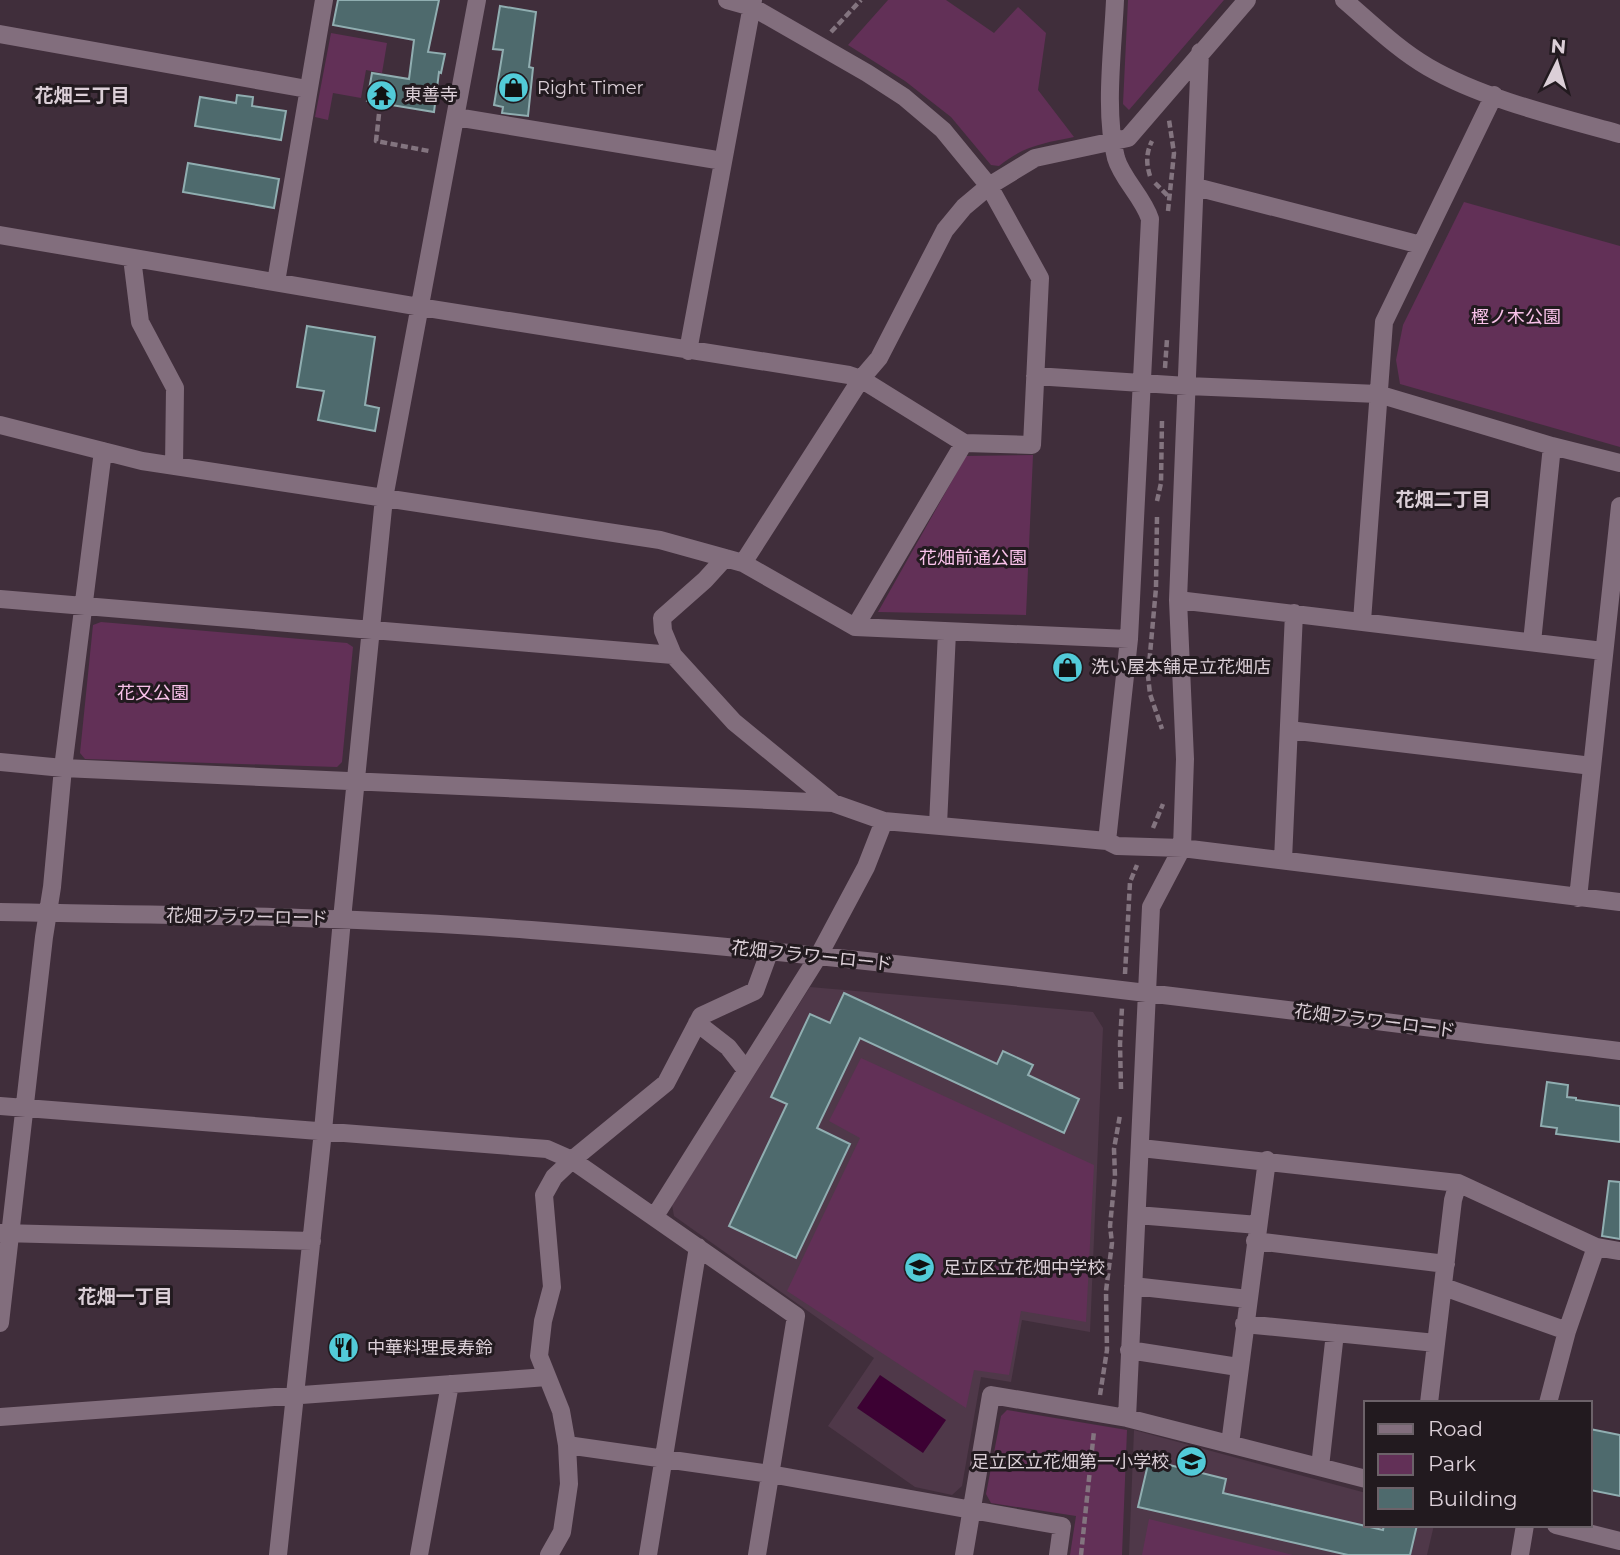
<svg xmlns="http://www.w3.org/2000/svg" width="1620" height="1555" viewBox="0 0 1620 1555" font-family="Montserrat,'Noto Sans JP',sans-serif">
<rect width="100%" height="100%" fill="#402e3b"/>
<path fill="#4f3849" d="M 810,987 L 1093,1012 L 1103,1028 L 1090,1332 L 1022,1320 L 1011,1382 L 981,1377 L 962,1486 L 952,1495 L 915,1487 L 828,1426 L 874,1358 L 674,1216 L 672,1205 Z
M 1134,1430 L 1366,1493 L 1366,1525 L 1434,1525 L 1427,1555 L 1129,1555 Z"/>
<path fill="#623057" d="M 888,0 L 946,0 L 994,33 L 1018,7 L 1046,33 L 1038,90 L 1074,137 C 1044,143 1023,146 999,166 L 991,165 L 951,117 L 905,81 L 848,45 Z
M 1128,0 L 1224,0 L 1129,110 L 1123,104 Z
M 331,33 L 387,43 L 382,73 L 366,70 L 361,98 L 333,93 L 328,120 L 315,117 Z
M 1464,202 L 1620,246 L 1620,447 L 1400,384 L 1396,360 L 1403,325 Z
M 1033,455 L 1026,615 L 878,612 L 966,456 Z
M 101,622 L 347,643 L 353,647 L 342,762 L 337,767 L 85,759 L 80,753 L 93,625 Z
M 861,1058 L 1094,1165 L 1086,1322 L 1021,1311 L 1009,1375 L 974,1370 L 966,1408 L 787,1291 L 860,1138 L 829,1121 Z
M 1007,1410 L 1127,1430 L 1122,1555 L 1070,1555 L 1076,1516 L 991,1503 L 986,1494 L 1001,1416 Z
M 1149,1519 L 1293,1555 L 1142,1555 Z"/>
<path fill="#3c0133" d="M 880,1375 L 946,1420 L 923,1453 L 857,1408 Z"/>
<path fill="#4e6a6d" stroke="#90aeb1" stroke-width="2" d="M 338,0 L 439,0 L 428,52 L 445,54 L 441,73 L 439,72 L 434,112 L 367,101 L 372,73 L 409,79 L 414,40 L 333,25 Z
M 500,6 L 536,12 L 529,67 L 533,68 L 528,116 L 502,113 L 503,107 L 494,105 L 503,50 L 493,49 Z
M 237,95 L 253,97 L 252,106 L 286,111 L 281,140 L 195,126 L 200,97 L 236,103 Z
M 188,163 L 279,179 L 274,208 L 183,192 Z
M 307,326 L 375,337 L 365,405 L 379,408 L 375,431 L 318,420 L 324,391 L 297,387 Z
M 844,993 L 997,1064 L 1003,1051 L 1033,1065 L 1028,1075 L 1079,1099 L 1064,1133 L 860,1038 L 817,1128 L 850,1144 L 796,1258 L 729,1226 L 787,1104 L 771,1097 L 810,1014 L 830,1023 Z
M 1547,1082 L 1568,1085 L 1567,1097 L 1576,1098 L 1576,1100 L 1620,1106 L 1620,1142 L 1556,1134 L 1557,1128 L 1541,1126 Z
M 1609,1181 L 1620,1182 L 1620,1239 L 1602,1236 Z
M 1590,1429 L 1620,1435 L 1620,1496 L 1590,1490 Z
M 1149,1460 L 1226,1479 L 1223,1493 L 1383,1530 L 1384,1525 L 1417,1525 L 1410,1555 L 1348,1555 L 1138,1507 Z"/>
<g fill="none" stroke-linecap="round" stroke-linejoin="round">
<path stroke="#83747f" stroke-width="4.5" stroke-dasharray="7 3.5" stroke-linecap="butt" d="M 831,32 L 861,0
M 379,114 L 376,141 L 429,151
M 1150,176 C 1146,163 1146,153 1152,141
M 1155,183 L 1169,197
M 1168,211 L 1174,153 L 1169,120
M 1165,368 L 1167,339
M 1157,501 L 1161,483 L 1162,419
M 1157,517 L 1156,588 L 1148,676 L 1150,694 L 1162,729
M 1153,828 L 1163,804
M 1125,974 L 1130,882 L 1137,865
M 1121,1089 L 1120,1044 L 1122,1007
M 1100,1395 L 1107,1350 L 1106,1291 L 1112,1243 L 1110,1226 L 1115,1176 L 1114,1149 L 1120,1115
M 1081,1555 L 1094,1431"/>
<path stroke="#826e7d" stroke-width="18" d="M 1344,0 C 1371,23 1397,49 1428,67 C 1483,99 1559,117 1620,134
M 0,34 L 307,89
M 456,117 L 723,161
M 1196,187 L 1421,245
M 0,235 L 420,307 L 849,375 L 861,379 L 964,443 L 1032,445 L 1040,278 L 989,186 L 943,130 L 904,97 L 867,73 L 752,7 L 727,0
M 132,258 L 140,322 L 175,388 L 174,466
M 276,282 L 324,0
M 688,351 L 753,0
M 1035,376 L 1187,386 L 1378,394 L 1552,446 L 1620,463
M 0,425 L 142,461 L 660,540 L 743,563 L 855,627 L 1129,639
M 725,558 L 705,580 L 662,618 L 663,631 L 673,655 L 734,722 L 833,803 L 884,821 L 1107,841 L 1117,846 L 1182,848 L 1620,902
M 743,563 L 861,379 L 879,358 L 945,230 L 964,207 L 989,186 L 1035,158 L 1128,138 L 1247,0
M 0,599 L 673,655
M 1178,600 L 1603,651
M 1362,621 L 1384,322 L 1494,95
M 855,627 L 964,443
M 1532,642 L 1552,446
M 1289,730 L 1592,766
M 0,762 L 63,768 L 833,803
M 938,825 L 947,632
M 1107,841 L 1129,639 L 1150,219 C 1143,197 1122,179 1116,158 C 1104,112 1113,48 1115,0
M 1283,860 L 1294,613
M 1578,898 L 1620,506
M 0,912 C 177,915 354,916 531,930 C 895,958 1257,1007 1620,1051
M 697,1023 L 728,1047 L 746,1070
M 0,1106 L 547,1149 L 572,1160 L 796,1316 L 757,1555
M 1141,1148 L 1458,1183 L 1596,1247 L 1620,1251
M 1137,1215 L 1258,1225
M 655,1216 L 819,955 L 866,867 L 884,821
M 1,1233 L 312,1241
M 1255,1241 L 1446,1264
M 1133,1286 L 1248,1299
M 1444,1287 L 1567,1331
M 0,1323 L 44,937 L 52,887 L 63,768 L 103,451
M 1244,1324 L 1436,1343
M 1129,1350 L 1238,1367
M 1429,1403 L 1453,1200 L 1458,1183
M 1548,1403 L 1567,1331 L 1596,1247
M 0,1417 L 547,1377
M 1127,1418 L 1151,907 L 1182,848 L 1185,759 L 1178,600 L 1200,52
M 1230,1444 L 1267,1160
M 567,1445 L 770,1474 L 1062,1526 L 1058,1555
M 1320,1467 L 1335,1333
M 1556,1525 L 1620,1541
M 278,1555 L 323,1131 L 342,919 L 384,498 L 477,0
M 419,1555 L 450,1384
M 549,1555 L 562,1532 L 569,1484 L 567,1445 L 561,1411 L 539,1356 L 543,1321 L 552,1287 L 544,1195 L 554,1177 L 572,1160 L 666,1083 L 701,1016 L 755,991 L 770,950
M 648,1555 L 698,1247
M 964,1555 L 991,1395 L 1127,1418 L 1366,1479
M 1520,1555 L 1525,1525"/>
</g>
<defs>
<symbol id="shop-disc" viewBox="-11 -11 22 22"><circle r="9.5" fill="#52cbd8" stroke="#221a1f"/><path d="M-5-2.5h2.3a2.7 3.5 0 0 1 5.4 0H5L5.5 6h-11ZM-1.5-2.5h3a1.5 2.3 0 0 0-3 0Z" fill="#111"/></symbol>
<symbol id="temple-disc" viewBox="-11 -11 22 22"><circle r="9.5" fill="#52cbd8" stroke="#221a1f"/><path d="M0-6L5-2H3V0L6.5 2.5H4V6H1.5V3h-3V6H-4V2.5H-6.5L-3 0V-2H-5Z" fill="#111"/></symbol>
<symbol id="school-disc" viewBox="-11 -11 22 22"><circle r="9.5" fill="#52cbd8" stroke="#221a1f"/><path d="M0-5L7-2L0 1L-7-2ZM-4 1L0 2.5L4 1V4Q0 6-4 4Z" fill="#111"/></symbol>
<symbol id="restaurant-disc" viewBox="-11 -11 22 22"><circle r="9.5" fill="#52cbd8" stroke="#221a1f"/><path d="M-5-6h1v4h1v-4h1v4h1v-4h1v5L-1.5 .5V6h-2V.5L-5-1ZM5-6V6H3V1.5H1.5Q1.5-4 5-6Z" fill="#111"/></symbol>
</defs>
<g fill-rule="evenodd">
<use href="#shop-disc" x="496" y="70" width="35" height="35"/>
<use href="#temple-disc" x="364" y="78" width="35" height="35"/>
<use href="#shop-disc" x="1050" y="650" width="35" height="35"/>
<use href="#school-disc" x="902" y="1250" width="35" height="35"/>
<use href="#restaurant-disc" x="326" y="1330" width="35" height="35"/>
<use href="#school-disc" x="1174" y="1444" width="35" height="35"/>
</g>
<g text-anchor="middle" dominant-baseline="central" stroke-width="6" stroke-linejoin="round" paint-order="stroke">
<g font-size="18" fill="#dbcfd7" stroke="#221a1f" text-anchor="start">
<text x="537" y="88">Right Timer</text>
<text x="404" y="95">東善寺</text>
<text x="1091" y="667">洗い屋本舗足立花畑店</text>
<text x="943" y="1268">足立区立花畑中学校</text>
<text x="367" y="1348">中華料理長寿鈴</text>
<text x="1169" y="1462" text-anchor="end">足立区立花畑第一小学校</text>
</g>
<g font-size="18" fill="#f9c2ea" stroke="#221a1f">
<text x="1516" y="317">樫ノ木公園</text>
<text x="973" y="558">花畑前通公園</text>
<text x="153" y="693">花又公園</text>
</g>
<g font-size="18" fill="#dbcfd7" stroke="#221a1f">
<text transform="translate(247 917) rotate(1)">花畑フラワーロード</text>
<text transform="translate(812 956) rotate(6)">花畑フラワーロード</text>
<text transform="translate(1375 1021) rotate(7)">花畑フラワーロード</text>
</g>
<g font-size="19" font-weight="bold" fill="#dbcfd7" stroke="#221a1f">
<text x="82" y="95">花畑三丁目</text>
<text x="1443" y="499">花畑二丁目</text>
<text x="125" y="1296">花畑一丁目</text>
</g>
</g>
<rect x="1364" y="1401" width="228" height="126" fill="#221a1f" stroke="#6c6269" stroke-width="2"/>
<rect x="1378" y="1424" width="35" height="10" fill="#826e7d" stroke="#6c6269" stroke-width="2"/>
<text x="1428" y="1436" font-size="21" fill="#dbcfd7">Road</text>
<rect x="1378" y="1454" width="35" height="21" fill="#623057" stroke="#6c6269" stroke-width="2"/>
<text x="1428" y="1471" font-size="21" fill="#dbcfd7">Park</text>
<rect x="1378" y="1488" width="35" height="21" fill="#4e6a6d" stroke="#6c6269" stroke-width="2"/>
<text x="1428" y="1506" font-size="21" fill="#dbcfd7">Building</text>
<g transform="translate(1557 63) rotate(5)" stroke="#221a1f" stroke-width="5" paint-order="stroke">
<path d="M0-5L12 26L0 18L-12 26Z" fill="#dbcfd7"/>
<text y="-10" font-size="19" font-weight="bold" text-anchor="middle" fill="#dbcfd7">N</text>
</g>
</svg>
